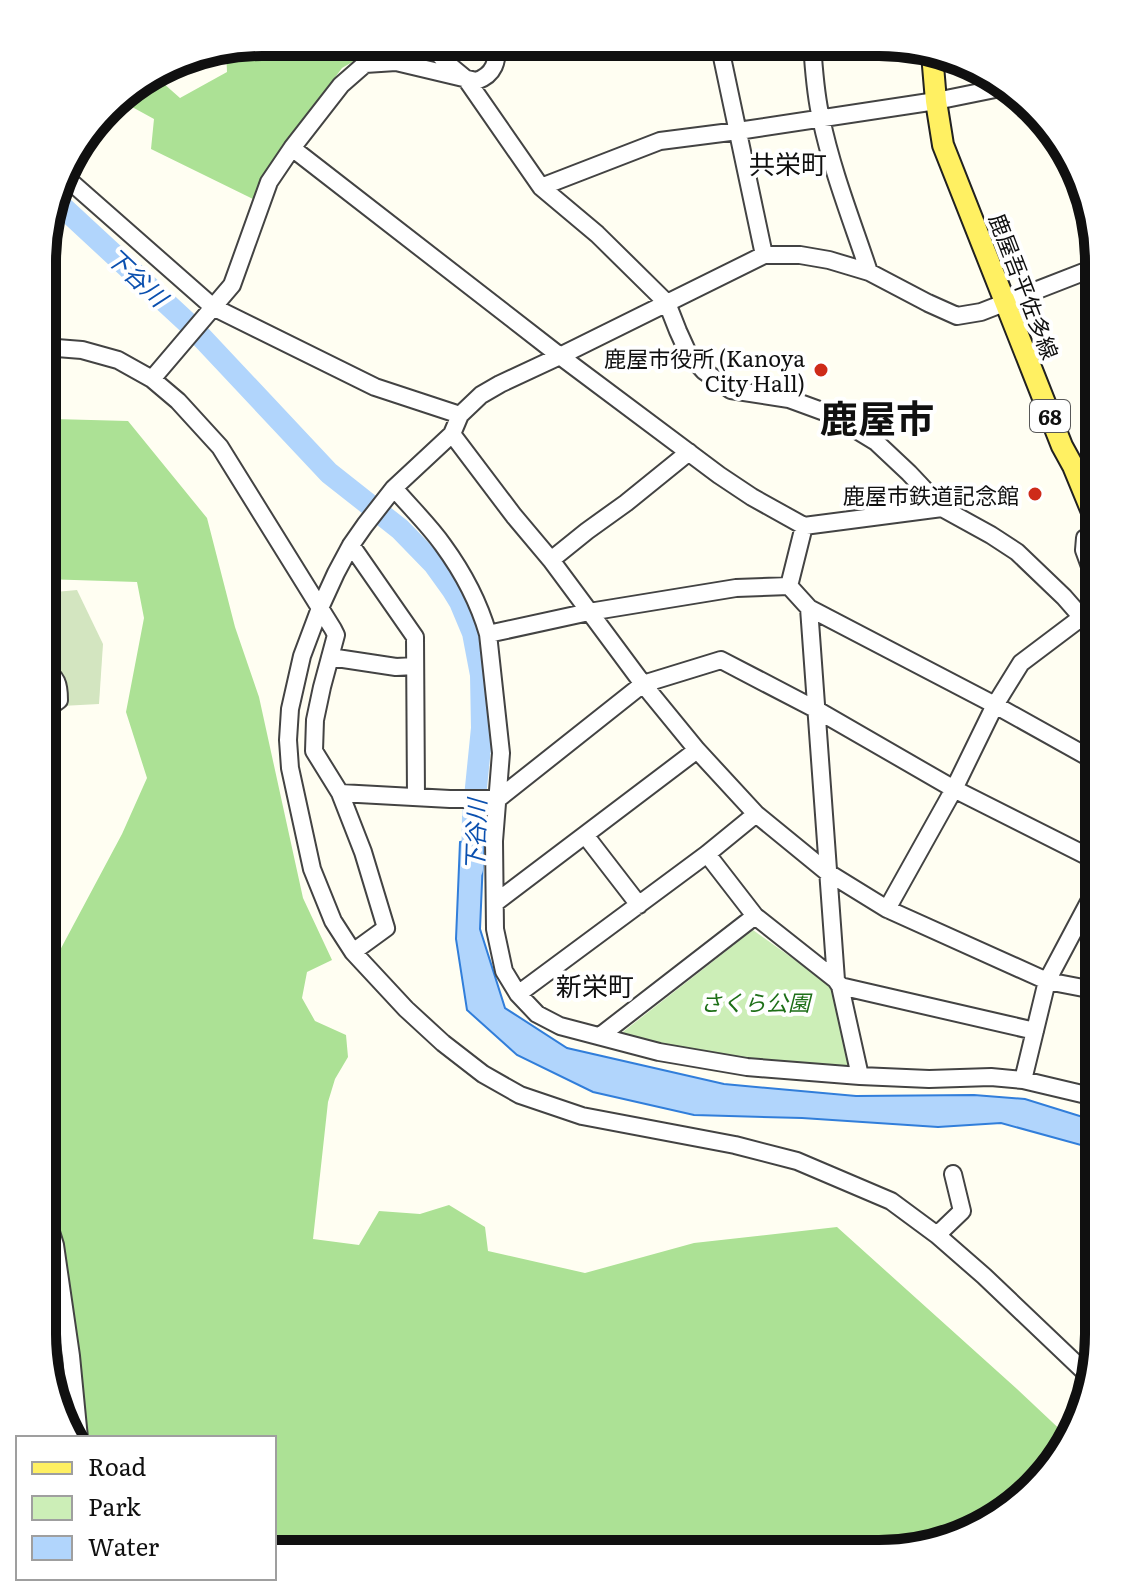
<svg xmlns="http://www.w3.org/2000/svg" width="1141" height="1596" viewBox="0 0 1141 1596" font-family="Literata,'Noto Sans JP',serif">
<rect width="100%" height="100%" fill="#fffef2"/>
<path fill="#cceeb7" d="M 753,930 L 834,988 L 849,1067 L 761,1060 L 680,1048 L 619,1035 Z"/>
<path fill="#ace195" d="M 262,42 L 405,42 L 425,57 L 380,55 L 359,58 L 342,68 L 301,123 L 253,199 L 151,149 L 154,119 L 123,102 L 119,95 L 154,75 L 180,98 L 227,72 L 226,48 Z
M 54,419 L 128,421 L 207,518 L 235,627 L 259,697 L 303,898 L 332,960 L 307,972 L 302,998 L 315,1021 L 346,1035 L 348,1057 L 335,1079 L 328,1102 L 313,1239 L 359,1245 L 379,1211 L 420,1214 L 449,1205 L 485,1227 L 488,1251 L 585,1273 L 694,1243 L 837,1227 L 1017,1389 L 1068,1437 L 1062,1457 L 976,1532 L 880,1554 L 274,1552 L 274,1438 L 70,1438 L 64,1431 L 42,1335 L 43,982 L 122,834 L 147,778 L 126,712 L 144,618 L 137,582 L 43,579 L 43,488 Z"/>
<path fill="#d3e5c0" d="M 77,590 L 103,644 L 99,704 L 43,707 L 44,593 Z"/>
<path fill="#b1d5fc" stroke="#317eda" stroke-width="2" d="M 484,836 L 480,929 L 505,1008 L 567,1048 L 724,1084 L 856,1096 L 974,1095 L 1025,1099 L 1099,1122 L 1099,1150 L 1001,1123 L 938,1127 L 802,1118 L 694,1115 L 593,1092 L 517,1055 L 467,1010 L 456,939 L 460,842 Z"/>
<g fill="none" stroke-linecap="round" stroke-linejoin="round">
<path stroke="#b1d5fc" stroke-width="22" d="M 55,200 L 191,326 L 329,473 L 400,529 L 434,564 L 452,589 L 460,602 L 473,633 L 481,675 L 482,728 L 473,817 L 472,869"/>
<defs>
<path id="minor" d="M 428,43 L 449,65 L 466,79 L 541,187 L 597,234 L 667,303 L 678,331 L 688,353 L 704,371 L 731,390 L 789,399 L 830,414 L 876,442 L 909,473 L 942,508 L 991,535 L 1017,552 L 1064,597 L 1099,637
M 719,43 L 764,255
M 812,44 C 814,69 815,93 821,118 C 832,171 852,221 869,272
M 292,148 L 560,356 L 719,475 L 752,497 L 804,526 L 942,508
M 1074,162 L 1088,228 L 1095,245
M 63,175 L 213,307 L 375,387 L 460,415
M 541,187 L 660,141 L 738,131 L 936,101 L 1010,86
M 44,347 L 82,350 L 118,360 L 152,379 L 178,401 L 220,447 L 333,629 L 336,635 L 322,687 L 315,720 L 314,751 L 340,793 L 363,852 L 386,928 L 353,952
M 152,379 L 232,285 L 269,182 L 292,148 L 341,85 L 365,64 L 396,62 L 476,81 C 495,75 497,61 498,43
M 452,434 L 514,516 L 551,560 L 643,684 L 697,750 L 756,814 L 827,872 L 887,909 L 1047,981 L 1099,991
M 394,488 C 410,507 429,525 443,545 C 462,571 479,603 488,634 L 501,753 L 494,841 L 495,929 L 504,971 L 518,994 L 537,1014 L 560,1026 L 659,1052 L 747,1067 L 860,1076 L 929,1079 L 991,1077 L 1023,1080 L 1099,1098
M 351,545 L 415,637 L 416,797
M 551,560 L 587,531 L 626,503 L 689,452
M 789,586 L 804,526
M 1099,591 L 1084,550 L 1085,538 L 1099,532
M 809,608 L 836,980
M 488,634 L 589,612 L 736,588 L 789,586 L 809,608 L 995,705 L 1099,763
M 330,657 L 396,667 L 415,666
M 43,712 L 59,700 C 59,684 57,677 43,669
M 340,793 L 450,799 L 498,799 L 643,684 L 721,660 L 817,710 L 954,789 L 1099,862
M 585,835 L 639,905
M 707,854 L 755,916 L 836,980 L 840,986 L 860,1076
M 495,903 L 697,750
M 887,909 L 954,789 L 995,705 L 1021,663 L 1082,617 L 1095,604 L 1099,594
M 840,986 L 1035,1031
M 518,994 L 707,854 L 756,814
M 600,1036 L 755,916
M 1023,1080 L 1047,981 L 1099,883
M 42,1203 L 55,1245 L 71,1356 L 79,1438
M 937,1235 L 962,1211 L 953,1174
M 1089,1376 L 984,1276 L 937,1235 L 891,1201 L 797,1161 L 735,1145 L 582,1116 L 520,1095 L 483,1074 L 443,1043 L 406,1009 L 353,952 L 333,921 L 312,869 L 290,768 L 288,740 L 290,709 L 302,656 L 320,608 L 336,573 L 351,545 L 365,525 L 394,488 L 452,434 L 460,415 L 481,395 L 500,384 L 560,356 L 764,255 L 800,255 L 829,260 L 869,272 L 928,303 L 957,316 L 981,312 L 1099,266"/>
<path id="major" d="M 932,54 L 936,101 L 943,145 L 1062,446 L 1073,466 L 1099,529"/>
</defs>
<use href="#minor" stroke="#434343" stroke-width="20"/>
<use href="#major" stroke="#212121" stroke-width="24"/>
<use href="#minor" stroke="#fff" stroke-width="16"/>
<use href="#major" stroke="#fff062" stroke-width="20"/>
</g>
<g fill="#ce2b19" stroke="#fff" stroke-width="3">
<circle cx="821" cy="370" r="8"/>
<circle cx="1035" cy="494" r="8"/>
</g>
<g text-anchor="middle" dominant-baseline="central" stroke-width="8" stroke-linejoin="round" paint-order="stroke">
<rect fill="#fff" stroke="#585858" stroke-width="2" x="1030" y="400" width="40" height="32" rx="6"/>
<g font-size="20" font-weight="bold" fill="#101010">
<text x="1050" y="416">68</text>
</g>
<g font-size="22" fill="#101010" stroke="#fff">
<text transform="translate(1025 286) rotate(69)">鹿屋吾平佐多線</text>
</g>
<g font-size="22" fill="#101010" stroke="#fff" text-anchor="end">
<text x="805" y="357">鹿屋市役所 (Kanoya<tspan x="805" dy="25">City Hall)</tspan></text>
<text x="1019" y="494">鹿屋市鉄道記念館</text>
</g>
<g font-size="22" font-style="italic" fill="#1e6f18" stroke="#fff">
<text x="755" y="1001">さくら公園</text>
</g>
<g font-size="24" font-style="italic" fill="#0b50af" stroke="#fff">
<text transform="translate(138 276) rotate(43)">下谷川</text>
<text transform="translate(474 835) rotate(-88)">下谷川</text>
</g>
<g font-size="26" fill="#101010" stroke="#fff">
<text x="788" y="162">共栄町</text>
<text x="595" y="984">新栄町</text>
</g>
<g font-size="38" font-weight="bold" fill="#101010" stroke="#fff">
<text x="877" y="416">鹿屋市</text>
</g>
</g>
<path d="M0 0H1141V1596H0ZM262 56H879A206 206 0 0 1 1085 262V1334A206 206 0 0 1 879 1540H262A206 206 0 0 1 56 1334V262A206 206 0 0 1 262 56Z" fill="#fff" fill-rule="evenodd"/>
<path fill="none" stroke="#101010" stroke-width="10" d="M262 56H879A206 206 0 0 1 1085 262V1334A206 206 0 0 1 879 1540H262A206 206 0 0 1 56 1334V262A206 206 0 0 1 262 56Z"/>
<rect x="16" y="1436" width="260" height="144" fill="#ffffff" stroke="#9f9f9f" stroke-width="2"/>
<rect x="32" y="1462" width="40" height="12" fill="#fff062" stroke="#9f9f9f" stroke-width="2"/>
<text x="88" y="1476" font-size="24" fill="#101010">Road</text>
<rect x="32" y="1496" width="40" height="24" fill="#cceeb7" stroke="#9f9f9f" stroke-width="2"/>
<text x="88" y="1516" font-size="24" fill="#101010">Park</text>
<rect x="32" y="1536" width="40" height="24" fill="#b1d5fc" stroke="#9f9f9f" stroke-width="2"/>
<text x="88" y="1556" font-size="24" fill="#101010">Water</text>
</svg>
